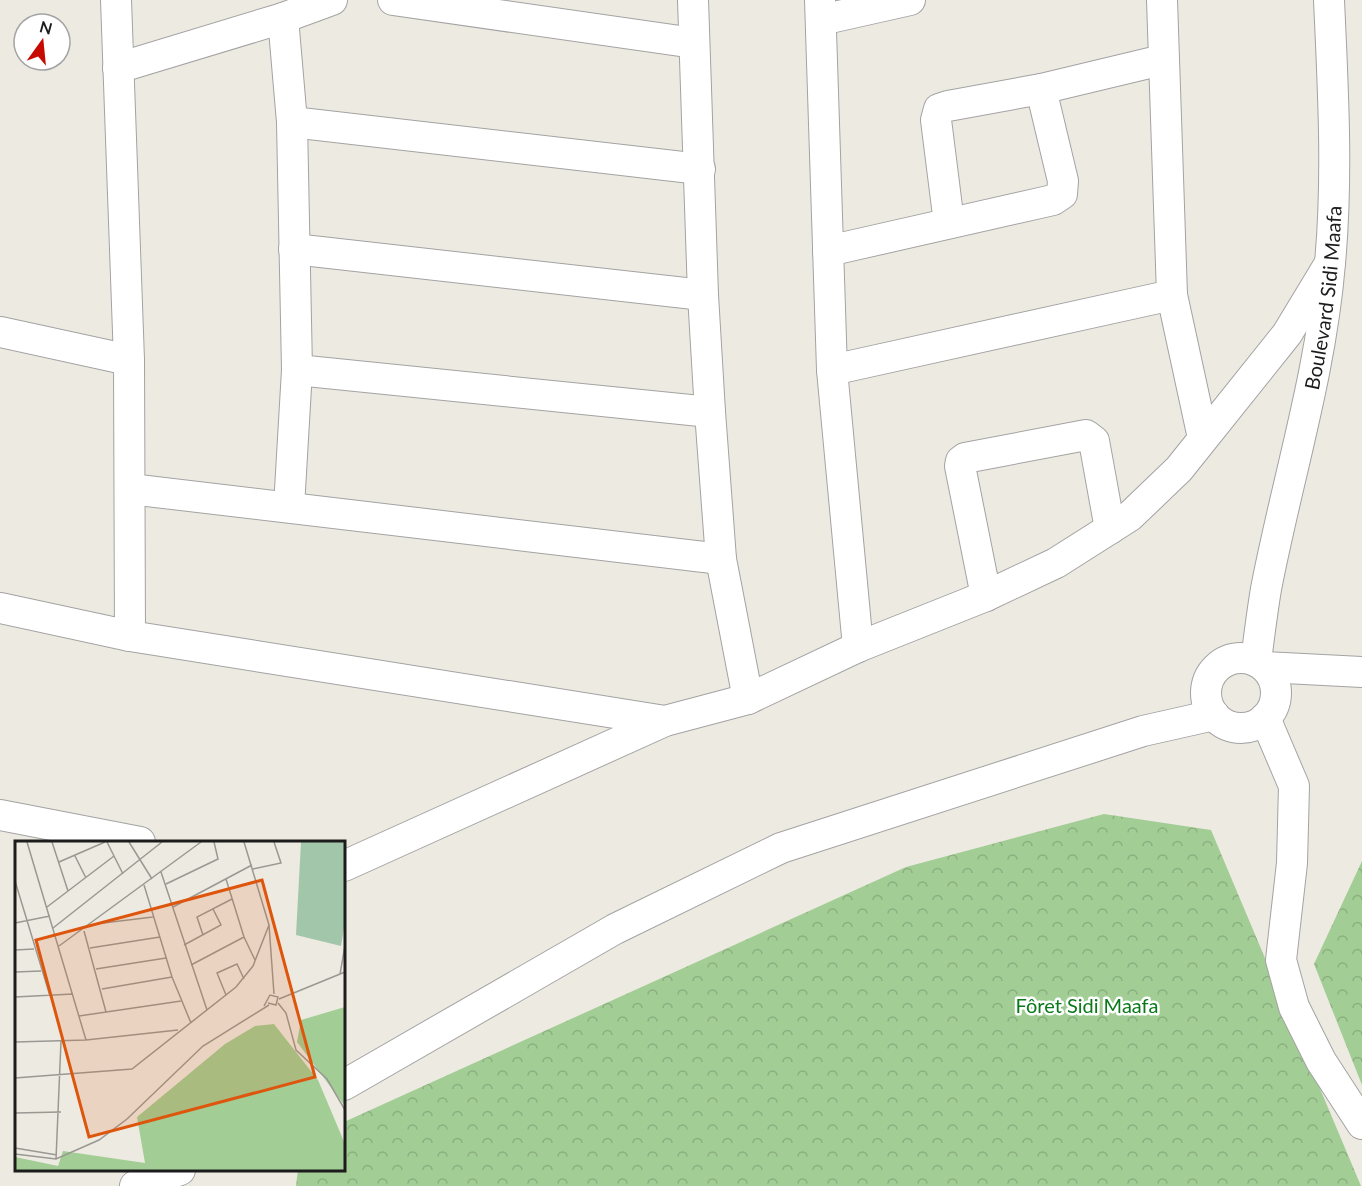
<svg xmlns="http://www.w3.org/2000/svg" width="1362" height="1186" viewBox="0 0 1362 1186" font-family="Lato,sans-serif">
<defs>
<pattern id="forest-crowns" width="20" height="18" patternUnits="userSpaceOnUse" patternTransform="scale(1.5)"><rect width="20" height="18" fill="#a2cd95"/><path d="M2 6a3 3 0 1 1 6 0M12 15a3 3 0 1 1 6 0" fill="none" stroke="#8baf80"/></pattern>
</defs>
<rect width="100%" height="100%" fill="#edeae1"/>
<path fill="url(#forest-crowns)" d="M 1104,814 L 1211,830 L 1361,1186 L 296,1186 L 298,1170 L 344,1170 L 344,1122 L 906,867 Z
M 1362,861 L 1362,1085 L 1314,964 Z"/>
<g fill="none" stroke-linecap="round" stroke-linejoin="round">
<defs>
<g id="minor">
<path d="M 116,0 L 129,360 L 130,636"/>
<path d="M 393,0 L 694,43"/>
<path d="M 693,0 L 703,295 L 710,412 L 721,559 L 748,699"/>
<path d="M 820,0 L 832,370 L 858,647"/>
<path d="M 1162,0 L 1172,295 L 1203,438"/>
<path d="M 283,18 L 292,122 L 297,370 L 289,507"/>
<path d="M 821,20 L 910,0"/>
<path d="M 118,68 L 283,18 L 332,0"/>
<path d="M 292,122 L 700,169"/>
<path d="M 949,223 L 936,120 L 939,109 L 948,106 L 1041,89 L 1162,60"/>
<path d="M 294,249 L 703,295"/>
<path d="M 828,251 L 1053,200 L 1062,194 L 1063,181 L 1041,89"/>
<path d="M 0,332 L 129,360"/>
<path d="M 297,370 L 710,412"/>
<path d="M 832,370 L 1172,295"/>
<path d="M 130,489 L 721,559"/>
<path d="M 986,596 L 960,466 L 961,461 L 965,458 L 1086,435 L 1094,441 L 1110,529"/>
<path d="M 0,608 L 130,636 L 665,721"/>
<circle cx="1241" cy="693" r="35"/>
<path id="s1" d="M 1256,661 C 1259,637 1262,613 1266,589 C 1287,480 1321,374 1330,263 C 1338,176 1333,88 1329,0"/>
<path d="M 1265,667 L 1362,672"/>
<path d="M 1265,718 L 1294,786 L 1292,863 L 1281,960 L 1294,1007 L 1321,1061 L 1362,1124"/>
<path d="M 0,815 L 140,842"/>
<path d="M 344,866 L 665,721 L 748,699 L 858,647 L 986,596 L 1056,563 L 1130,516 L 1179,469 L 1287,334 L 1330,263"/>
<path d="M 344,1085 L 615,929 L 781,848 L 1143,731 L 1214,715"/>
<path d="M 135,1186 L 180,1170"/>
</g>
</defs>
<use href="#minor" stroke="#a3a3a3" stroke-width="32"/>
<use href="#minor" stroke="#fff" stroke-width="30"/>
</g>
<g text-anchor="middle" dominant-baseline="central" stroke-width="5" stroke-linejoin="round" paint-order="stroke">
<g font-size="20" fill="#1c1c1c" stroke="#fff">
<text stroke="none"><textPath href="#s1" startOffset="370">Boulevard Sidi Maafa</textPath></text>
</g>
<g font-size="20" fill="#0a7919" stroke="#fff">
<text x="1087" y="1005">Fôret Sidi Maafa</text>
</g>
</g>
<g transform="translate(15 841)">
<rect width="330" height="330" fill="#edeae1"/>
<path d="M 330,166 L 330,265 L 282,201 L 286,179 ZM 259,183 L 303,239 L 330,303 L 330,329 L 0,329 L 0,316 L 43,325 L 48,310 L 130,322 L 122,276 L 210,203 L 240,185 Z" fill="#a2cd95"/>
<path d="M 286,1 L 329,1 L 330,81 L 326,105 L 281,94 Z" fill="#a2c6a9"/>
<path fill="none" stroke="#999892" stroke-width="1.5" d="M 12,1 L 71,199M 37,1 L 53,50M 92,1 L 108,33M 114,1 L 137,38M 229,1 L 254,84 L 259,153M 60,15 L 71,37M 44,21 L 90,1M 238,28 L 266,22 L 259,1M 146,31 L 192,169M 211,38 L 229,96 L 240,119M 0,40 L 35,155M 151,43 L 203,18 L 199,1M 129,44 L 157,136 L 176,182M 32,66 L 99,15M 158,66 L 237,24M 0,82 L 35,75M 80,83 L 138,76M 38,87 L 147,1M 69,90 L 91,171M 188,94 L 182,76 L 217,58M 169,104 L 206,84 L 198,68M 44,105 L 186,1M 75,107 L 145,96M 0,109 L 19,108M 176,124 L 229,96M 81,128 L 151,117M 0,131 L 26,130M 325,133 L 330,105M 87,148 L 157,136M 211,154 L 202,132 L 222,123 L 229,138M 0,156 L 58,153M 264,158 L 330,131M 263,162 L 271,172 L 281,209 L 312,238 L 330,269M 249,165 L 255,154 L 263,156 L 261,164 L 253,162M 64,175 L 166,160M 0,201 L 71,199 L 163,189M 0,237 L 117,228 L 221,146 L 238,125 L 254,84M 0,272 L 46,271M 0,307 L 42,314M 0,313 L 41,318 L 84,299 L 112,278 L 188,205 L 254,164M 41,318 L 46,200"/>
<path fill="#de560d" fill-opacity="0.15" stroke="#de560d" stroke-width="3" d="M 247,39 L 300,236 L 74,296 L 21,99 Z"/>
<rect width="330" height="330" fill="none" stroke="#1c1c1c" stroke-width="3"/>
</g>
<g transform="translate(42 42) rotate(15)"><circle r="28" fill="#ffffff" stroke="#a4a4a4" stroke-width="1.5"/>
<path d="M0-4.5L10 22L0 15L-10 22Z" fill="#c70a00"/>
<text y="-9" font-size="16" font-weight="bold" text-anchor="middle" fill="#1c1c1c">N</text>
</g>
</svg>
